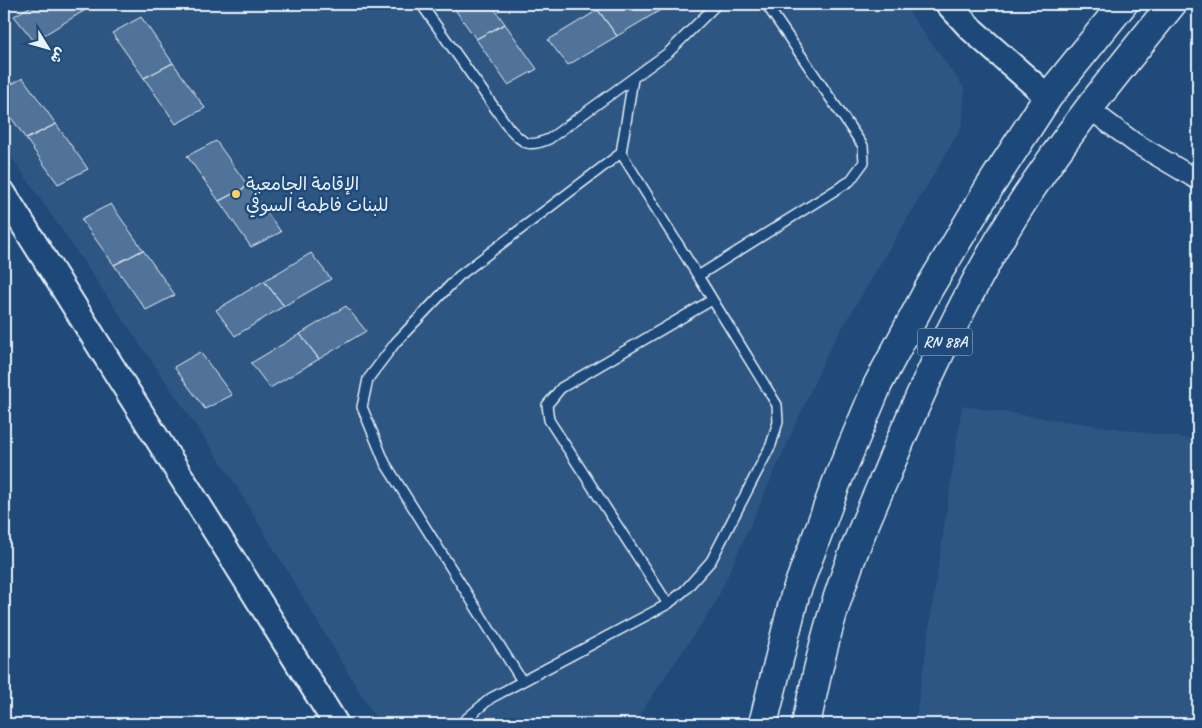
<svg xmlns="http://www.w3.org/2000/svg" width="1202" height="728" viewBox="0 0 1202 728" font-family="Caveat,'Playpen Sans Arabic',sans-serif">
<rect width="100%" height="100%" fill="#1f4a7a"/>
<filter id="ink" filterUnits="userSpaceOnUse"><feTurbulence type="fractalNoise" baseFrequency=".02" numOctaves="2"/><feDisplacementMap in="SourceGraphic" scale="10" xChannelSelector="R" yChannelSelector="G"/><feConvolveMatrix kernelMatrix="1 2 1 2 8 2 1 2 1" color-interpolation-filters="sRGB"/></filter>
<g filter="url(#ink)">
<path fill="#2e5683" d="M 4,4 L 903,4 L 965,89 L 962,127 L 829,350 L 715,604 L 633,724 L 379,724 L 227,471 L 4,146 Z
M 962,406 L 1198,440 L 1198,724 L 915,724 Z"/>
<path fill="#517399" stroke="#e8f1f8" d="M 35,4 L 76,4 L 82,12 L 34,41 L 14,16 Z
M 76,4 L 97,4 L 82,12 Z
M 451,4 L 491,4 L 505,24 L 476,39 Z
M 609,4 L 661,4 L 664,8 L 617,36 L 598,10 Z
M 598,10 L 617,36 L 568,65 L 548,40 Z
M 141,17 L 173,63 L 144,78 L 112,33 Z
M 505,24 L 537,69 L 508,85 L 476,39 Z
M 173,63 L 205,108 L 176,124 L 144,78 Z
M 23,78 L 56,124 L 26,139 L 4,107 L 4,88 Z
M 56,124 L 88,169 L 58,184 L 26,139 Z
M 216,141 L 248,186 L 219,201 L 187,156 Z
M 248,186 L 281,232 L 251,247 L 219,201 Z
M 111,204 L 143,250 L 114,265 L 81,219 Z
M 143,250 L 175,295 L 146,310 L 114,265 Z
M 311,253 L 331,279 L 284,306 L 264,281 Z
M 264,281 L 284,306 L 235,336 L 216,310 Z
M 346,306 L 366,331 L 319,359 L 300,334 Z
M 300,334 L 319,359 L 270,388 L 251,363 Z
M 200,352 L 232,395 L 205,409 L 174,367 Z"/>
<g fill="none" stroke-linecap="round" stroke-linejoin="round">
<defs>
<path id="service" d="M 421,4 L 509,128 C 524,144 528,148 549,139 L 669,52 L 717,4
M 633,79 L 621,153 L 698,276 L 850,181 L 864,162 L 863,146 L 766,4
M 668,604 L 549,420 L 547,405 L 561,388 L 712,300
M 522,681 L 385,463 L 362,407 L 368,379 L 396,342 L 459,276 L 621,153
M 460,724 L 491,698 L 668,604 L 685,590 L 711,561 L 771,445 L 778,422 L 777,405 L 698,276"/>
<path id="minor" d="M 1088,108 L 1135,143 L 1198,180"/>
<path id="tertiary" d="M 948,4 L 971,29 L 1048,97
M 4,194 L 336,724"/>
<path id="trunk" d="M 763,724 L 795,595 L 836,484 L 878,384 L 928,290 L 989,188 L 1048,97 L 1123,4
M 806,724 C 816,678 826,630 842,585 C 854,548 870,511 886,475 C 923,385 964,296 1015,214 C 1062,139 1117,72 1172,4"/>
</defs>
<use href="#service" stroke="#e8f1f8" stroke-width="12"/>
<use href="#minor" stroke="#e8f1f8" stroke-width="22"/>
<use href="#tertiary" stroke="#e8f1f8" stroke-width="28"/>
<use href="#trunk" stroke="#e8f1f8" stroke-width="31"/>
<use href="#service" stroke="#1f4a7a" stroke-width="9"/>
<use href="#minor" stroke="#1f4a7a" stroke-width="19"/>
<use href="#tertiary" stroke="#1f4a7a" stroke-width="24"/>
<use href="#trunk" stroke="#1f4a7a" stroke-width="28"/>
</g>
</g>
<circle fill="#ffd166" stroke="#1f4a7a" stroke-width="2" cx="236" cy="194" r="5"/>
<g text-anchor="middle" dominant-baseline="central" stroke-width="5" stroke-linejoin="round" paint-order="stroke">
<rect fill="#1f4a7a" stroke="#acbfd2" stroke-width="1" x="917.5" y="328.5" width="55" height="27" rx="4"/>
<g font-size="16" font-weight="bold" fill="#e8f1f8">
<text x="945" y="342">RN 88A</text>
</g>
<g font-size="18" fill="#e8f1f8" stroke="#1f4a7a" text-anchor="start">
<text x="246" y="184">الإقامة الجامعية<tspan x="246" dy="21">للبنات فاطمة السوفي</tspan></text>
</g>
</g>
<rect width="1202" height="728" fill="none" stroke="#1f4a7a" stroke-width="20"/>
<rect x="10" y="10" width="1182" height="708" fill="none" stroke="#e8f1f8" stroke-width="2" filter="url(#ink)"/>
<g transform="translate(48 48) rotate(127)" stroke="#1f4a7a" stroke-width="4" paint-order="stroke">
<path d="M0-4L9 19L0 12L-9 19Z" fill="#e8f1f8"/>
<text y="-8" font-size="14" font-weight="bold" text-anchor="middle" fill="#e8f1f8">ش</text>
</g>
</svg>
